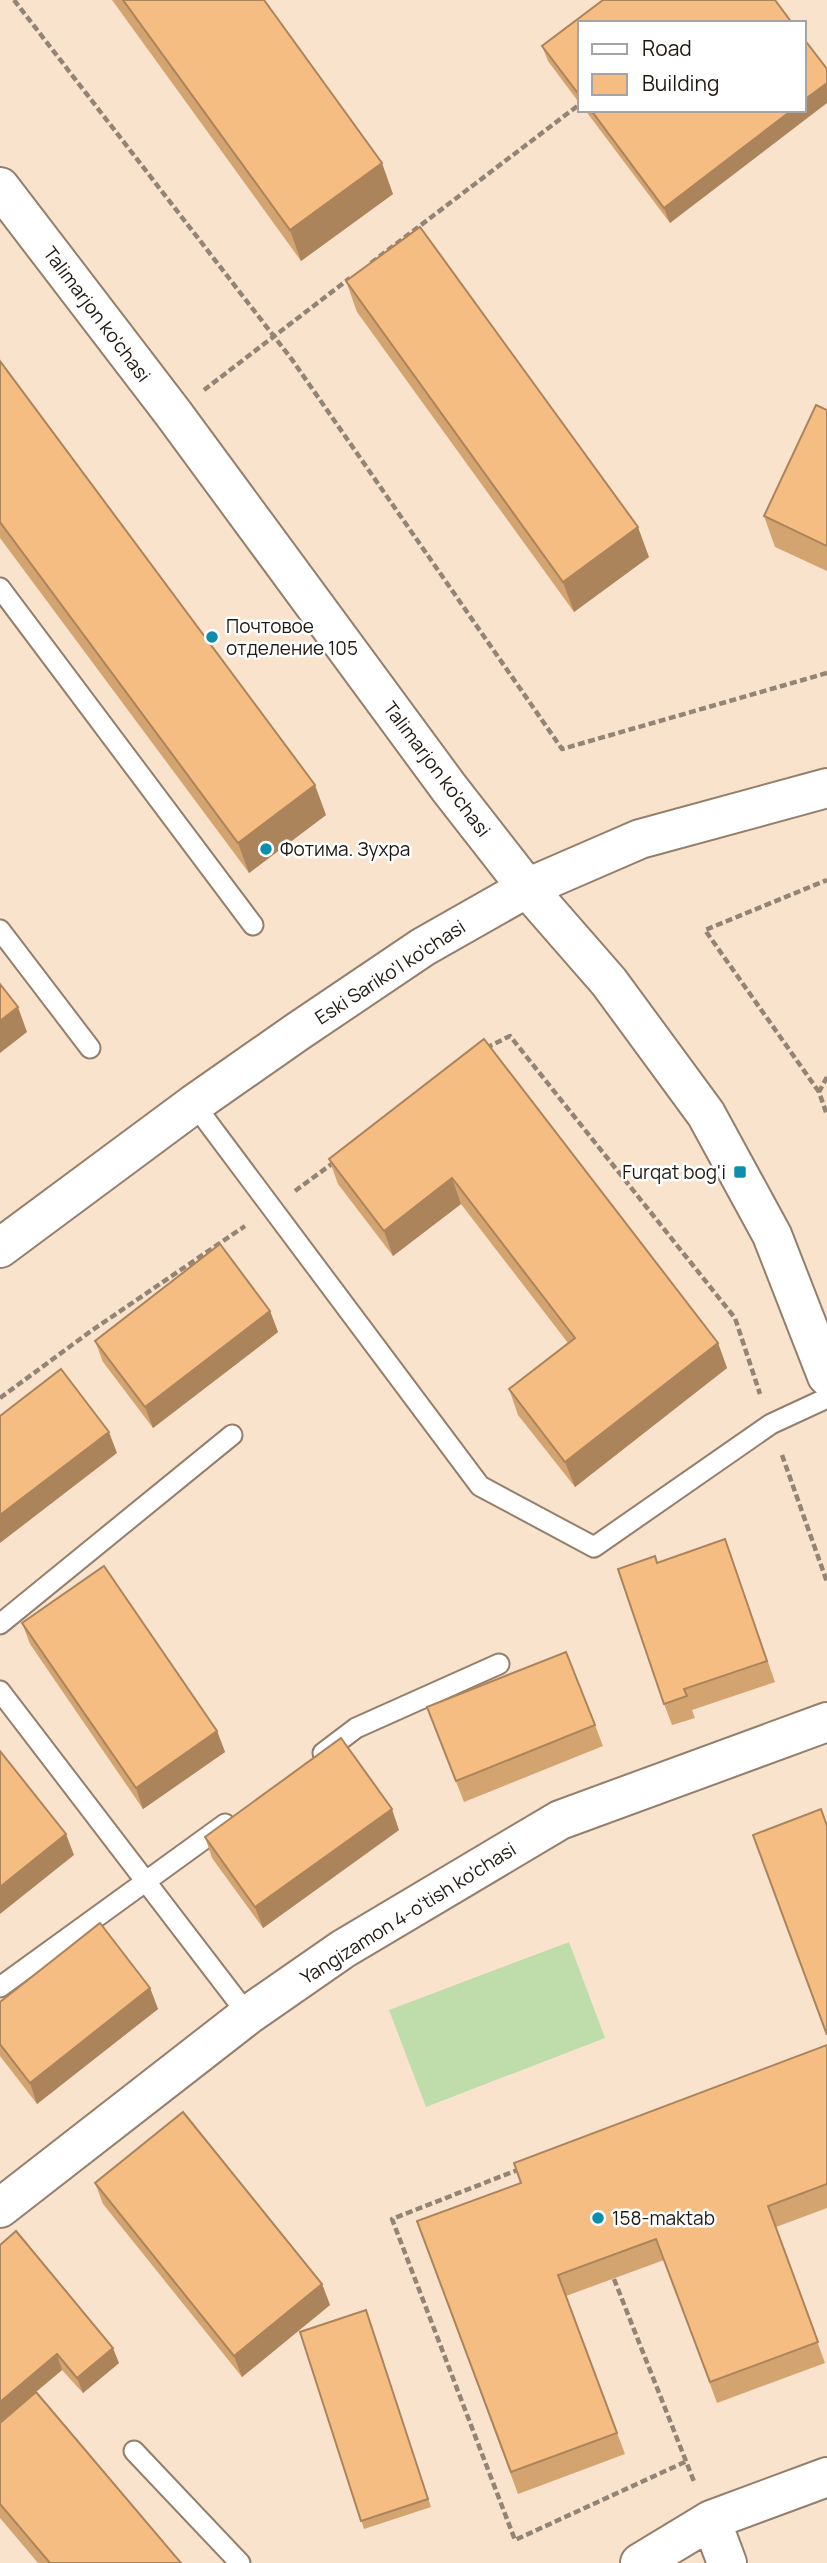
<svg xmlns="http://www.w3.org/2000/svg" width="827" height="2563" viewBox="0 0 827 2563" font-family="Manrope,sans-serif">
<rect width="100%" height="100%" fill="#f9e3cd"/>
<path fill="#bfdcab" d="M 569,1942 L 605,2038 L 426,2107 L 389,2010 Z"/>
<g fill="none" stroke-linecap="round" stroke-linejoin="round">
<defs>
<path id="service" d="M 0,588 L 253,925
M 0,930 L 90,1048
M 194,1104 L 480,1486 L 594,1547 L 771,1424 L 827,1398
M 0,1624 L 232,1435
M 0,1691 L 248,2015
M 323,1753 L 356,1728 L 499,1664
M 0,1987 L 225,1824
M 134,2451 L 240,2563"/>
<path id="minor" d="M 0,2208 L 248,2015 L 343,1949 L 560,1820 L 827,1722
M 711,2520 L 727,2563
M 640,2563 L 711,2520 L 827,2477"/>
<path id="tertiary" d="M 0,187 L 173,413 L 449,788 L 527,888 L 609,982 L 706,1114 L 772,1235 L 827,1376
M 0,1248 L 194,1104 L 297,1032 L 423,947 L 527,888 L 640,839 L 827,788"/>
</defs>
<use href="#service" stroke="#937f6b" stroke-width="23"/>
<use href="#minor" stroke="#937f6b" stroke-width="42"/>
<use href="#tertiary" stroke="#937f6b" stroke-width="42"/>
<path stroke="#938475" stroke-width="4.5" stroke-dasharray="7 3.5" stroke-linecap="butt" d="M 14,0 L 293,361 L 562,749 L 827,673
M 371,263 L 580,104
M 204,390 L 350,278
M 486,1048 L 510,1036 L 735,1318 L 760,1394
M 827,1077 L 819,1092 L 827,1115
M 819,1092 L 705,930 L 827,880
M 295,1191 L 333,1163
M 0,1398 L 91,1331 L 245,1226
M 782,1455 L 827,1582
M 520,2169 L 392,2219 L 515,2540 L 687,2461
M 614,2279 L 695,2484"/>
<use href="#service" stroke="#fff" stroke-width="19"/>
<use href="#minor" stroke="#fff" stroke-width="38"/>
<use href="#tertiary" stroke="#fff" stroke-width="38"/>
</g>
<path fill="#d3a370" d="M 112,0 L 264,0 L 393,194 L 301,261 Z
M 580,23 L 580,104 L 548,61 L 542,46 Z
M 585,110 L 804,110 L 670,223 Z
M 346,281 L 649,557 L 574,612 L 357,312 Z
M 0,361 L 326,815 L 249,873 L 0,538 Z
M 827,410 L 827,571 L 775,547 L 764,516 Z
M 484,1039 L 718,1343 L 727,1368 L 575,1487 L 518,1415 L 509,1389 L 568,1343 L 461,1204 L 393,1256 L 338,1184 L 329,1159 Z
M 270,1311 L 278,1332 L 153,1428 L 103,1362 L 95,1341 Z
M 725,1539 L 775,1682 L 692,1710 L 695,1718 L 672,1725 L 664,1704 L 657,1563 Z
M 22,1623 L 217,1731 L 225,1752 L 143,1809 L 30,1644 Z
M 595,1725 L 603,1746 L 464,1802 L 435,1728 Z
M 399,1830 L 263,1928 L 212,1858 L 205,1837 Z
M 150,1988 L 158,2009 L 37,2104 L 0,2056 L 0,2002 Z
M 827,2045 L 827,2208 L 776,2227 L 825,2363 L 717,2403 L 664,2260 L 566,2296 L 625,2454 L 518,2494 L 417,2221 L 521,2183 Z
M 95,2183 L 322,2284 L 330,2305 L 242,2377 L 103,2204 Z
M 0,2245 L 119,2363 L 83,2393 L 62,2370 L 0,2422 Z
M 366,2310 L 431,2507 L 364,2529 L 300,2332 Z
M 0,2423 L 181,2563 L 38,2563 L 0,2518 Z"/>
<path fill="#ac845b" d="M 827,83 L 827,103 L 670,223 L 664,208 L 792,110 L 804,110 L 804,100 Z
M 382,163 L 393,194 L 301,261 L 290,230 Z
M 638,527 L 649,557 L 574,612 L 563,582 Z
M 315,785 L 326,815 L 249,873 L 238,843 Z
M 18,1007 L 27,1032 L 0,1053 L 0,1021 Z
M 452,1178 L 461,1204 L 393,1256 L 384,1231 Z
M 270,1311 L 278,1332 L 153,1428 L 145,1407 Z
M 718,1343 L 727,1368 L 575,1487 L 565,1462 Z
M 109,1432 L 117,1453 L 0,1543 L 0,1515 Z
M 217,1731 L 225,1752 L 143,1809 L 136,1788 Z
M 392,1809 L 399,1830 L 263,1928 L 255,1907 Z
M 66,1834 L 74,1855 L 0,1914 L 0,1887 Z
M 150,1988 L 158,2009 L 37,2104 L 30,2083 Z
M 322,2284 L 330,2305 L 242,2377 L 234,2356 Z
M 113,2348 L 119,2363 L 83,2393 L 77,2378 Z
M 57,2354 L 62,2370 L 0,2422 L 0,2402 Z"/>
<path fill="#f5bd82" stroke="#ac845b" stroke-width="2" d="M 123,0 L 264,0 L 382,163 L 290,230 Z
M 603,0 L 775,0 L 792,23 L 580,23 L 580,96 L 542,46 Z
M 804,39 L 827,69 L 827,83 L 804,100 Z
M 591,110 L 792,110 L 664,208 Z
M 420,227 L 638,527 L 563,582 L 346,281 Z
M 0,361 L 315,785 L 238,843 L 0,522 Z
M 816,405 L 827,410 L 827,546 L 764,516 Z
M 0,984 L 18,1007 L 0,1021 Z
M 484,1039 L 718,1343 L 565,1462 L 509,1389 L 575,1338 L 452,1178 L 384,1231 L 329,1159 Z
M 220,1244 L 270,1311 L 145,1407 L 95,1341 Z
M 61,1369 L 109,1432 L 0,1515 L 0,1416 Z
M 725,1539 L 767,1661 L 684,1689 L 687,1696 L 664,1704 L 618,1569 L 655,1556 L 657,1563 Z
M 104,1566 L 217,1731 L 136,1788 L 22,1623 Z
M 566,1652 L 595,1725 L 456,1781 L 427,1707 Z
M 341,1738 L 392,1809 L 255,1907 L 205,1837 Z
M 0,1751 L 66,1834 L 0,1887 Z
M 821,1809 L 827,1826 L 827,2035 L 753,1835 Z
M 100,1923 L 150,1988 L 30,2083 L 0,2044 L 0,2002 Z
M 827,2045 L 827,2184 L 768,2206 L 818,2342 L 710,2382 L 656,2239 L 558,2275 L 617,2433 L 511,2472 L 417,2221 L 521,2183 L 514,2163 Z
M 183,2112 L 322,2284 L 234,2356 L 95,2183 Z
M 16,2231 L 113,2348 L 77,2378 L 57,2354 L 0,2402 L 0,2245 Z
M 366,2310 L 428,2499 L 361,2521 L 300,2332 Z
M 36,2392 L 181,2563 L 50,2563 L 0,2504 L 0,2423 Z"/>
<g fill="#0c8ead" stroke="#fff" stroke-width="2.5">
<circle cx="212" cy="637" r="7"/>
<circle cx="266" cy="849" r="7"/>
<rect x="733" y="1165" width="14" height="14" rx="3.5"/>
<circle cx="598" cy="2218" r="7"/>
</g>
<g text-anchor="middle" dominant-baseline="central" stroke-width="5" stroke-linejoin="round" paint-order="stroke">
<g font-size="19" fill="#201911" stroke="#fff">
<text transform="translate(97 314) rotate(53)">Talimarjon ko'chasi</text>
<text transform="translate(437 769) rotate(53)">Talimarjon ko'chasi</text>
<text transform="translate(390 972) rotate(-33)">Eski Sariko'l ko'chasi</text>
<text transform="translate(408 1913) rotate(-32)">Yangizamon 4-o'tish ko'chasi</text>
</g>
<g font-size="19" fill="#201911" stroke="#fff" text-anchor="start">
<text x="226" y="626">Почтовое<tspan x="226" dy="22">отделение 105</tspan></text>
<text x="280" y="849">Фотима. Зухра</text>
<text x="726" y="1172" text-anchor="end">Furqat bog'i</text>
<text x="612" y="2218">158-maktab</text>
</g>
</g>
<rect x="578" y="21" width="228" height="91" fill="#ffffff" stroke="#a6a3a0" stroke-width="2"/>
<rect x="592" y="44" width="35" height="10" fill="#ffffff" stroke="#a6a3a0" stroke-width="2"/>
<text x="642" y="56" font-size="21" fill="#201911">Road</text>
<rect x="592" y="74" width="35" height="21" fill="#f5bd82" stroke="#a6a3a0" stroke-width="2"/>
<text x="642" y="91" font-size="21" fill="#201911">Building</text>
</svg>
